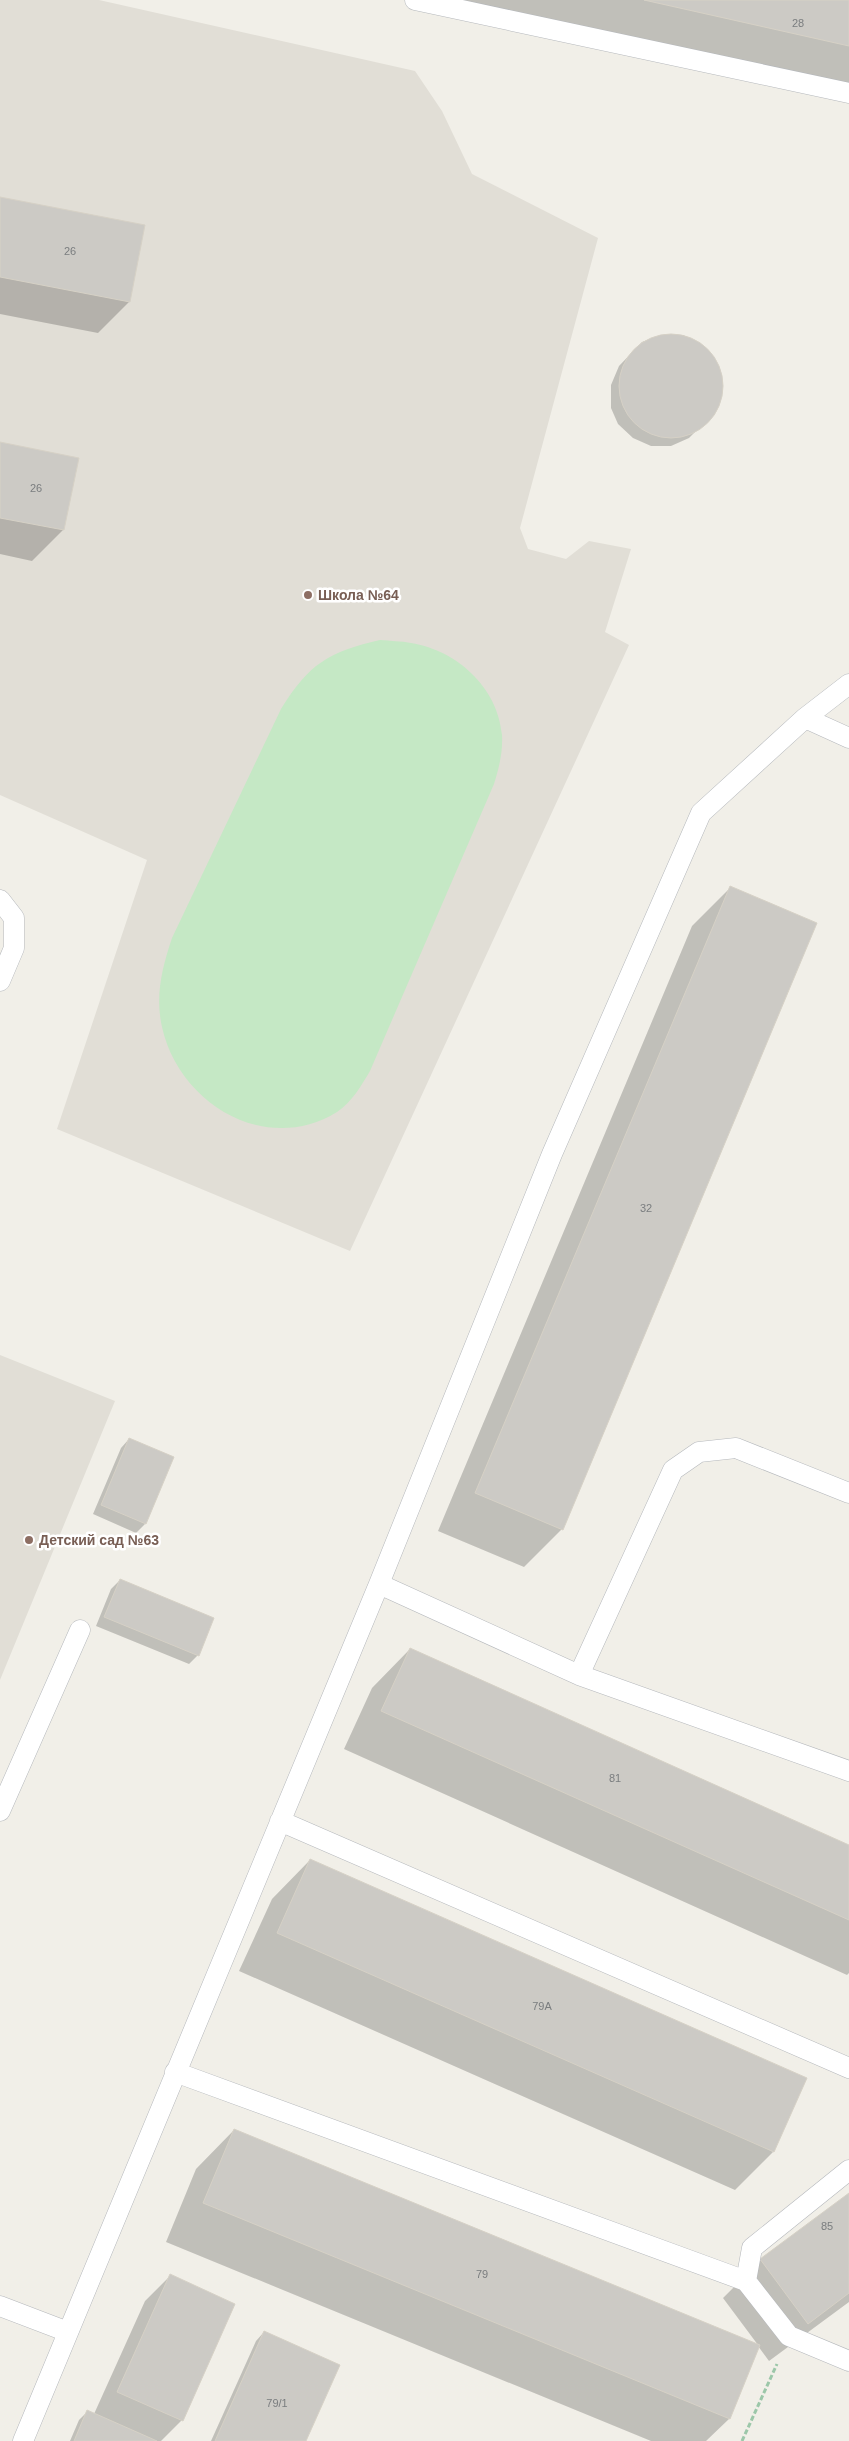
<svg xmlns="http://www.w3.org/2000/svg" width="849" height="2441" viewBox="0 0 849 2441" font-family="Helvetica,sans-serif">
<rect width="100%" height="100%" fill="#f1efe8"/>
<path fill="#e1ded6" d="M 0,0 L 99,0 L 415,71 L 442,111 L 472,174 L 598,238 L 520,528 L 528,549 L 566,559 L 589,541 L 631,549 L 605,632 L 629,645 L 350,1251 L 57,1129 L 147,860 L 0,795 Z
M 0,1355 L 115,1401 L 0,1680 Z"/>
<path fill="#c5e8c5" d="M 380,640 C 390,641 401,641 411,643 C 456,650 498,687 502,735 C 503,752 499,768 494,784 L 370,1071 C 361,1086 352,1102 337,1112 C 266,1156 179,1104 162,1027 C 155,996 162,968 172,938 L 281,709 C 309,664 328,652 380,640 Z"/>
<path fill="#0003" d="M 437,0 L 849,0 L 849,93 Z
M 0,198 L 143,226 L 129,302 L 98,333 L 0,314 Z
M 661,335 L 683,335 L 701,344 L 714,358 L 722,376 L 721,397 L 716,411 L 689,438 L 671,446 L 651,446 L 633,438 L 618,424 L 611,408 L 611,385 L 619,366 L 642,342 Z
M 0,444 L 77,459 L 63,530 L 32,561 L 0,554 Z
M 730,888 L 562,1529 L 524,1567 L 438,1531 L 692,926 Z
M 129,1439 L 173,1457 L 145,1524 L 136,1533 L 93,1514 L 121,1448 Z
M 120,1580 L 198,1655 L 189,1664 L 96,1626 L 111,1589 Z
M 410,1649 L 849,1846 L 849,1973 L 847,1975 L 344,1749 L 372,1688 Z
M 310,1860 L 773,2152 L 735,2190 L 239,1971 L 272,1899 Z
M 234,2130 L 758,2345 L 723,2298 L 761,2260 L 849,2195 L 849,2302 L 769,2361 L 758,2346 L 729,2419 L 706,2441 L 651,2441 L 166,2242 L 196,2169 Z
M 170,2276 L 182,2420 L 161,2441 L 70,2441 L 79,2420 L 87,2412 L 94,2414 L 145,2301 Z
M 264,2332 L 304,2441 L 211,2441 L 256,2341 Z"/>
<path fill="#cccac5" stroke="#d6d1c6" d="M 644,0 L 849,0 L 849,46 Z
M 0,197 L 145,225 L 130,302 L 0,277 Z
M619 386a52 52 0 1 1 104 0a52 52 0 1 1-104 0Z
M 0,442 L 79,458 L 64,530 L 0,518 Z
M 730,886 L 817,923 L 563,1530 L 475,1493 Z
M 129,1438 L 174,1457 L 146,1524 L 101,1505 Z
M 120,1579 L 214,1618 L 199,1656 L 104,1617 Z
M 410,1648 L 849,1845 L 849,1920 L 381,1711 Z
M 310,1859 L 807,2078 L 774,2152 L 277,1933 Z
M 234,2129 L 760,2345 L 730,2419 L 203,2203 Z
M 849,2193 L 849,2293 L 808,2324 L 760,2259 Z
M 170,2274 L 235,2304 L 183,2421 L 117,2392 Z
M 264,2331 L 340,2365 L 306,2441 L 215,2441 Z
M 87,2410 L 157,2441 L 74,2441 Z"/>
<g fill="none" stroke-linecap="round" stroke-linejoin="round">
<defs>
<path id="lane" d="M 415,0 L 849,93
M 805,718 L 849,738
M 0,900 L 14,918 L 14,948 L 0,981
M 379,1584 L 579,1675 L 849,1771
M 579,1675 L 673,1470 L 699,1452 L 736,1448 L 849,1493
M 0,1811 L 80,1630
M 280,1821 L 849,2068
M 175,2072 L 746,2281 L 752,2248 L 849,2170
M 746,2281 L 789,2336 L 849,2361
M 0,2306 L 68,2332
M 23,2441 L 379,1584 L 552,1154 L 701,813 L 805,718 L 849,684"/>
</defs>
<use href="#lane" stroke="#b5b8bc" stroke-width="21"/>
<path stroke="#9cc7a9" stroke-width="3" stroke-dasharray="5 2.5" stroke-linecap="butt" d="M 742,2441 L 777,2364"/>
<use href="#lane" stroke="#fff" stroke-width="20"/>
</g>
<g fill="#8d6e63" stroke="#fff" stroke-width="2">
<circle cx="308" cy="595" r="5"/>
<circle cx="29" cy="1540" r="5"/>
</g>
<g text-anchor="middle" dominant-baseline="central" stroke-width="5" stroke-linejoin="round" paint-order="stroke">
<g font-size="11" fill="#7a7d7f">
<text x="798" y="23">28</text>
<text x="70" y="251">26</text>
<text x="36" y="488">26</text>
<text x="646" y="1208">32</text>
<text x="615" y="1778">81</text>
<text x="542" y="2006">79А</text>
<text x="827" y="2226">85</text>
<text x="482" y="2274">79</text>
<text x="277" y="2403">79/1</text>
</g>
<g font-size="14" font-weight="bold" fill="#785e54" stroke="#fff" text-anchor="start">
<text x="318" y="595">Школа №64</text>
<text x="39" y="1540">Детский сад №63</text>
</g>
</g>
</svg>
